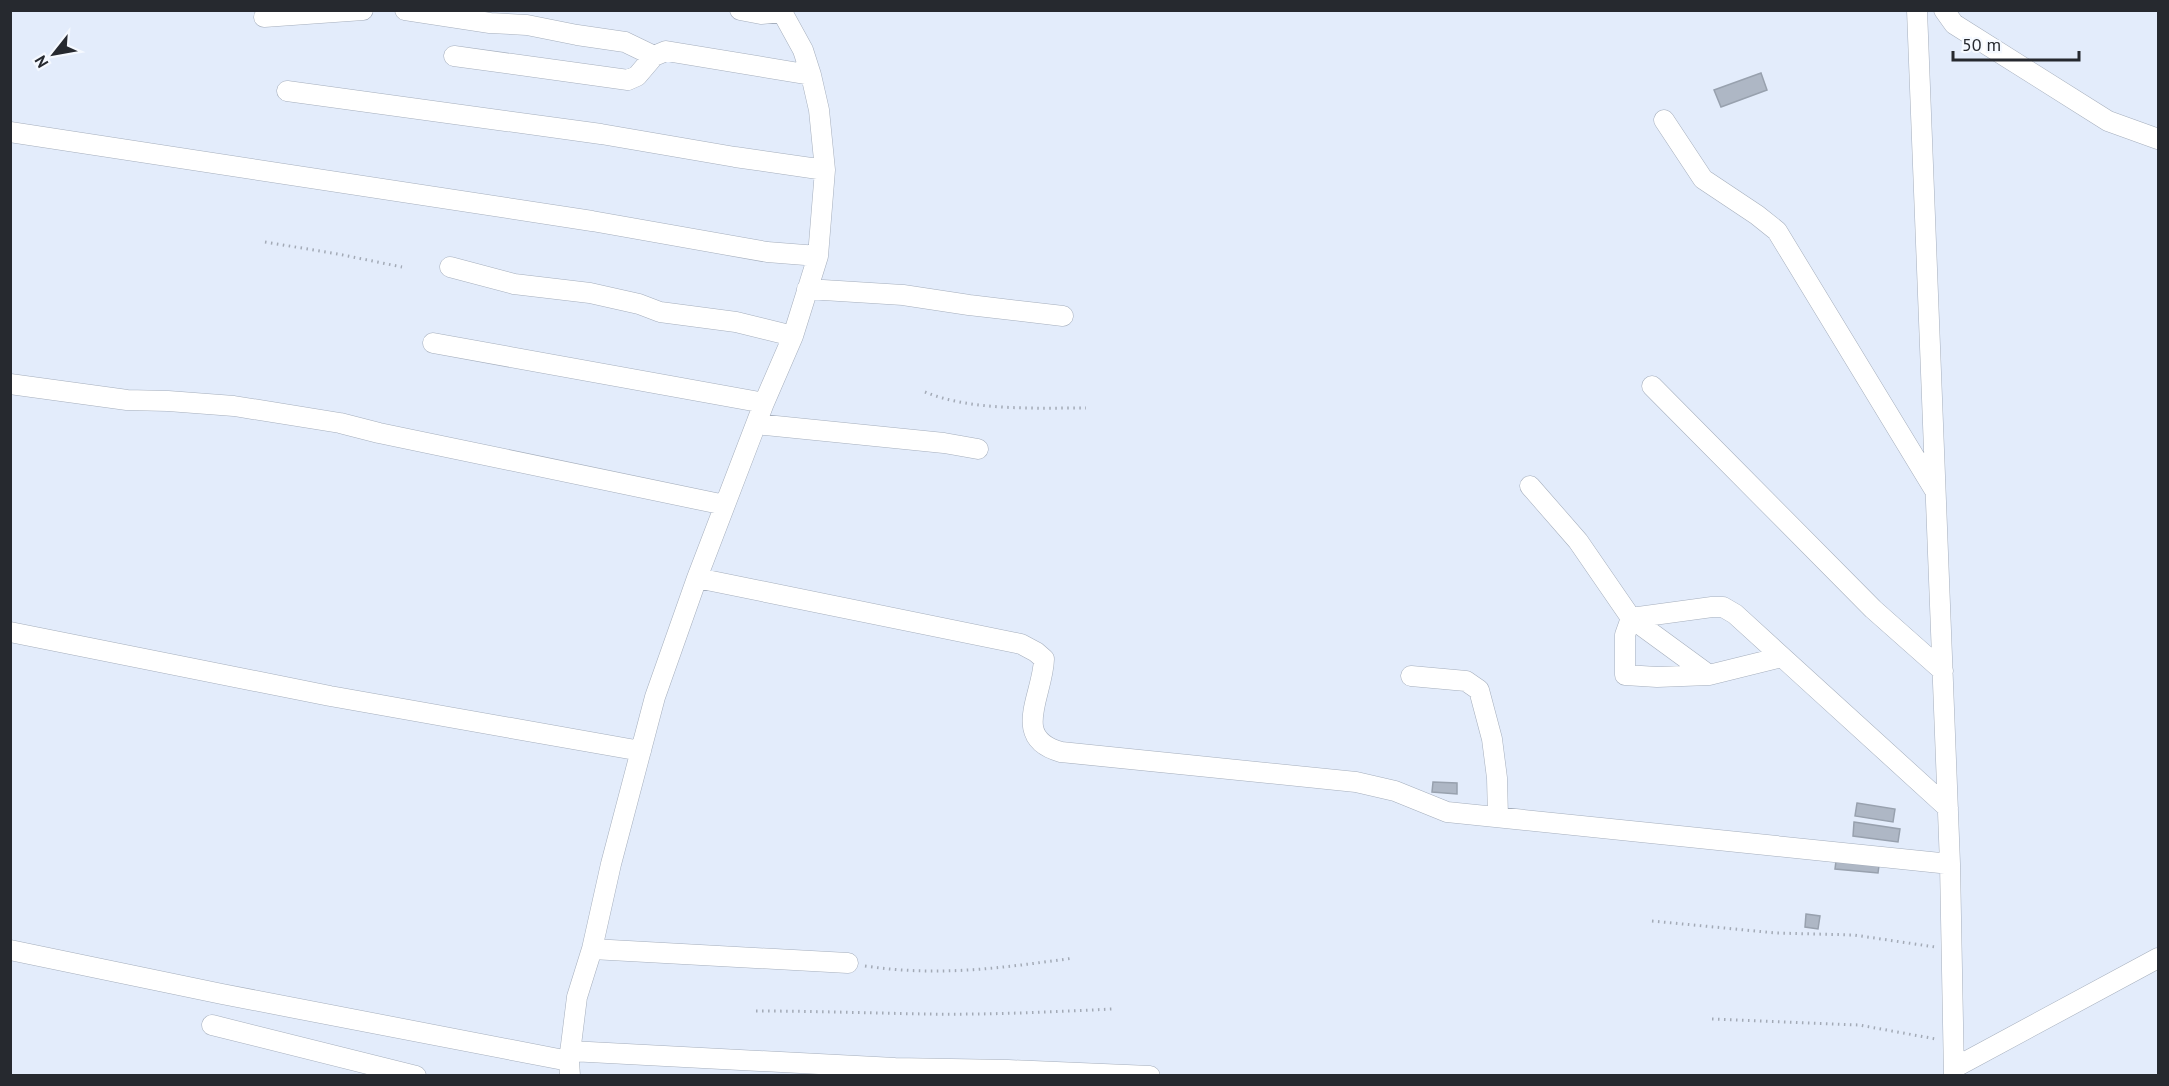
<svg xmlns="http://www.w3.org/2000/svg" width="2169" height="1086" viewBox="0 0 2169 1086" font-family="'PT Sans',sans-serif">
<rect width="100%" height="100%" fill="#e3ecfb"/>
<path fill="#aeb7c5" stroke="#98a1ae" stroke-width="1.5" d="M 1761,73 L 1767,90 L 1721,107 L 1714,90 Z
M 1433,782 L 1457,783 L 1457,794 L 1432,792 Z
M 1857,803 L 1895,809 L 1893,822 L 1855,816 Z
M 1854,822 L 1900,829 L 1898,842 L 1853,836 Z
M 1837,853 L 1880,858 L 1878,873 L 1835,869 Z
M 1806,914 L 1820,916 L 1818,929 L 1805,927 Z"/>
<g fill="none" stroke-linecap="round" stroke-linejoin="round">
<defs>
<path id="minor" d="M 405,10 L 490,23 L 527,25 L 577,35 L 625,42 L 654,56
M 740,10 L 761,14 L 782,12
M 1917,10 L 1950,864 L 1954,1076
M 1944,10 L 1954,24 L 2108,121 L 2158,139
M 264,17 L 363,10
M 454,56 L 628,80 L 637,76 L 654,56 L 666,51 L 811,75
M 287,91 L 601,134 L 735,157 L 825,170
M 1664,120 L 1703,179 L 1757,215 L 1777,231 L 1934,489
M 10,132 L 592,221 L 767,252 L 818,256
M 450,267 L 514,284 L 590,293 L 639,304 L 660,312 L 736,322 L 793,336
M 807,289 L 903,295 L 969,305 L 1063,316
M 433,343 L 764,403
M 10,384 L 127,400 L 168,401 L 234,406 L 340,423 L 379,433 L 725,505
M 1652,386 L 1873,609 L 1943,671
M 756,424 L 944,443 L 978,449
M 1530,486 L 1578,541 L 1631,618 L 1709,675 L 1782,657
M 697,578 L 1021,644 L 1036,652 L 1044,659 C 1043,696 1010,738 1061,752 L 1356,782 L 1395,791 L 1447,812 L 1950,864
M 10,632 L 330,696 L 641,751
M 1709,675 L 1657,677 L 1625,675 L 1625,635 L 1631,618 L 1712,607 L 1723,607 L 1735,614 L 1948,808
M 1411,676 L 1466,681 L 1479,690 L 1492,739 L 1497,778 L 1498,817
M 592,949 L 848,963
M 10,950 L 222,994 L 569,1061
M 212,1025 L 416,1076
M 570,1051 L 895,1068 L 1008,1070 L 1150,1076
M 1954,1068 L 2158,958
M 570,1076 L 569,1061 L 577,997 L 592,949 L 611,864 L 655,697 L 697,578 L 764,403 L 793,336 L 818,256 L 825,170 L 819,110 L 811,75 L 803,50 L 781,10"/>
</defs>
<use href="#minor" stroke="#a5aebc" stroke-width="21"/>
<path stroke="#a3aab6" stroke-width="3" stroke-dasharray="1.5 4.5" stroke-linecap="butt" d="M 265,242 L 338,254 L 402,267
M 925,392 C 971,411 1035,408 1086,408
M 1652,921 L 1776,933 L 1854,935 L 1935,947
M 865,966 C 939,977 1001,968 1074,958
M 756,1011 C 813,1011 869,1013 925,1014 C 987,1015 1050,1012 1112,1009
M 1712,1019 L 1859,1025 L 1936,1039"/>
<use href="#minor" stroke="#fff" stroke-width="20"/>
</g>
<rect width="2169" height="1086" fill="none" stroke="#26292f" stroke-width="24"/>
<g transform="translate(54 54) rotate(239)" stroke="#f5f9ff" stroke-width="4.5" paint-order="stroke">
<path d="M0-4.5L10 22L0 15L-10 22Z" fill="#26292f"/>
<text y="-9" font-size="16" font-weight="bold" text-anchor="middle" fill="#26292f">N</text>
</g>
<path d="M1953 51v9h126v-9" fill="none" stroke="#26292f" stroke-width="3"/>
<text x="1962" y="51" font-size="18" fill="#26292f" stroke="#f5f9ff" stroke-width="4.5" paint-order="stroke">50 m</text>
</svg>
